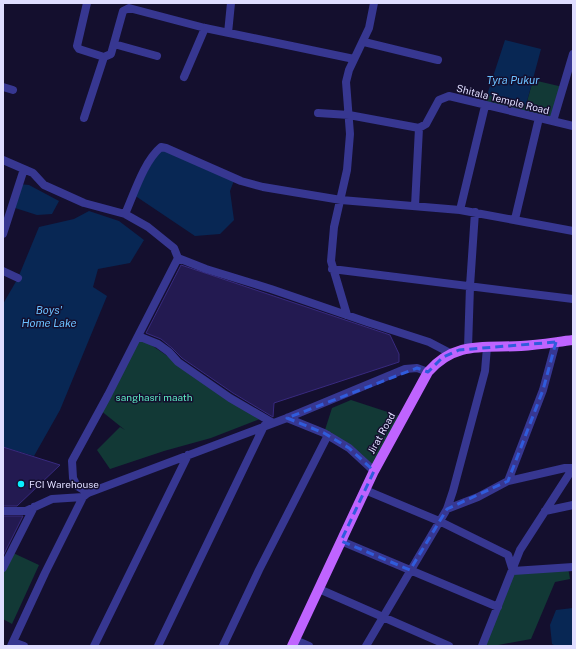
<svg xmlns="http://www.w3.org/2000/svg" width="576" height="649" viewBox="0 0 576 649" font-family="'Public Sans',sans-serif">
<rect width="100%" height="100%" fill="#140f2e"/>
<path fill="#123936" d="M 533,80 L 563,87 L 553,121 L 485,106 L 487,95 L 526,105 Z
M 138,336 L 260,419 L 211,438 L 164,451 L 110,469 L 97,450 L 120,427 L 125,430 L 100,410 Z
M 351,400 L 403,417 L 374,471 L 324,433 L 332,408 Z
M 11,552 L 39,565 L 12,624 L 3,619 L 3,568 Z
M 568,567 L 570,579 L 555,582 L 531,639 L 493,646 L 482,646 L 513,571 Z"/>
<path fill="#082754" d="M 505,40 L 541,49 L 526,105 L 487,95 Z
M 161,147 L 235,178 L 230,191 L 234,220 L 220,234 L 195,236 L 134,195 Z
M 19,184 L 29,185 L 59,201 L 52,214 L 37,215 L 12,207 Z
M 89,211 L 119,221 L 144,240 L 130,263 L 98,269 L 93,287 L 107,296 L 60,410 L 34,456 L 3,447 L 3,304 L 18,278 L 39,227 L 74,219 Z
M 573,608 L 573,646 L 556,646 L 552,644 L 550,625 L 556,610 Z"/>
<path fill="#231a51" stroke="#382a7f" d="M 181,265 L 390,335 L 399,354 L 399,362 L 274,403 L 273,417 L 233,393 L 182,358 L 172,348 L 161,339 L 146,333 Z
M 3,447 L 60,465 L 17,506 L 3,506 Z
M 3,516 L 23,516 L 3,556 Z"/>
<g fill="none" stroke-linecap="round" stroke-linejoin="round">
<path stroke="#373791" stroke-width="8" d="M 87,3 L 77,46 L 79,49 L 104,57 L 111,54 L 123,11 L 129,8 L 205,28 L 354,59
M 228,33 L 231,3
M 364,42 L 438,60
M 114,44 L 157,56
M 184,77 L 205,28
M 3,87 L 13,90
M 318,113 L 349,115 L 419,128 L 426,124 L 439,100 L 449,96 L 573,126
M 84,118 L 104,57
M 553,121 L 573,54
M 3,160 L 33,173 L 44,185 L 84,203 L 125,214 L 148,227 L 174,248 L 178,258 L 206,269 L 271,289 L 367,322 L 429,342 L 450,353
M 415,206 L 419,128
M 460,210 L 485,106
M 125,214 C 134,194 144,161 161,147 L 166,148 L 241,181 L 263,187 L 341,200 L 460,210 L 573,231
M 515,219 L 539,118
M 3,234 L 24,169
M 178,258 L 138,336 L 158,344 L 169,352 L 178,362 L 230,398 L 273,423
M 332,269 L 573,299
M 3,271 L 18,278
M 347,315 L 331,261 L 334,227 L 347,170 L 350,134 L 346,82 L 349,70 L 369,28 L 374,3
M 468,348 L 470,286 L 475,212
M 287,418 L 324,433 L 349,448 L 374,471
M 508,481 L 565,468 L 573,468
M 365,490 L 439,521 L 508,555 L 513,571 L 573,567
M 88,493 L 77,486 L 73,478 L 72,461 L 108,395 L 138,336
M 447,509 L 478,497 L 508,481 L 543,390 L 556,342
M 3,511 L 26,511 L 52,499 L 83,497
M 545,511 L 573,505
M 341,541 L 498,607
M 3,568 L 34,507
M 319,589 L 449,646
M 295,640 L 309,646
M 13,642 L 24,646
M 11,646 L 45,573 L 83,497 L 88,493 L 287,418 L 405,369 L 417,368 L 428,372
M 94,646 L 188,455
M 158,646 L 264,426
M 223,646 L 259,570 L 328,435
M 366,646 L 447,509 L 453,491 L 485,371 L 487,347
M 482,646 L 520,550 L 573,468"/>
<path stroke="#bf64ff" stroke-width="10" d="M 292,646 L 374,471 L 428,372 C 455,341 484,348 521,346 C 539,345 556,342 573,340"/>
</g>
<path fill="none" stroke="#305cdc" stroke-width="3" stroke-dasharray="8 5" stroke-linejoin="round" d="M 556,342 L 543,390 L 508,481 L 447,509 L 410,570 L 341,541 L 374,471 L 349,448 L 324,433 L 287,418 L 417,368 L 428,372 L 443,357 L 459,350 Z"/>
<circle fill="#09f0ff" stroke="#140f2e" stroke-width="1.5" cx="21" cy="484" r="4"/>
<g text-anchor="middle" dominant-baseline="central" stroke-width="3" stroke-linejoin="round" paint-order="stroke">
<g font-size="10" fill="#dfddff" stroke="#140f2e">
<text transform="translate(503 99) rotate(14)">Shitala Temple Road</text>
<text transform="translate(381 433) rotate(-61)">Jirat Road</text>
</g>
<g font-size="10" fill="#5deac2" stroke="#140f2e">
<text x="154" y="397">sanghasri maath</text>
</g>
<g font-size="10" fill="#dfddff" stroke="#140f2e" text-anchor="start">
<text x="29" y="484">FCI Warehouse</text>
</g>
<g font-size="11" font-style="italic" fill="#6bc0ff" stroke="#140f2e">
<text x="513" y="80">Tyra Pukur</text>
<text x="49" y="310">Boys'<tspan x="49" dy="13">Home Lake</tspan></text>
</g>
</g>
<rect width="576" height="649" fill="none" stroke="#dfddff" stroke-width="8"/>
</svg>
